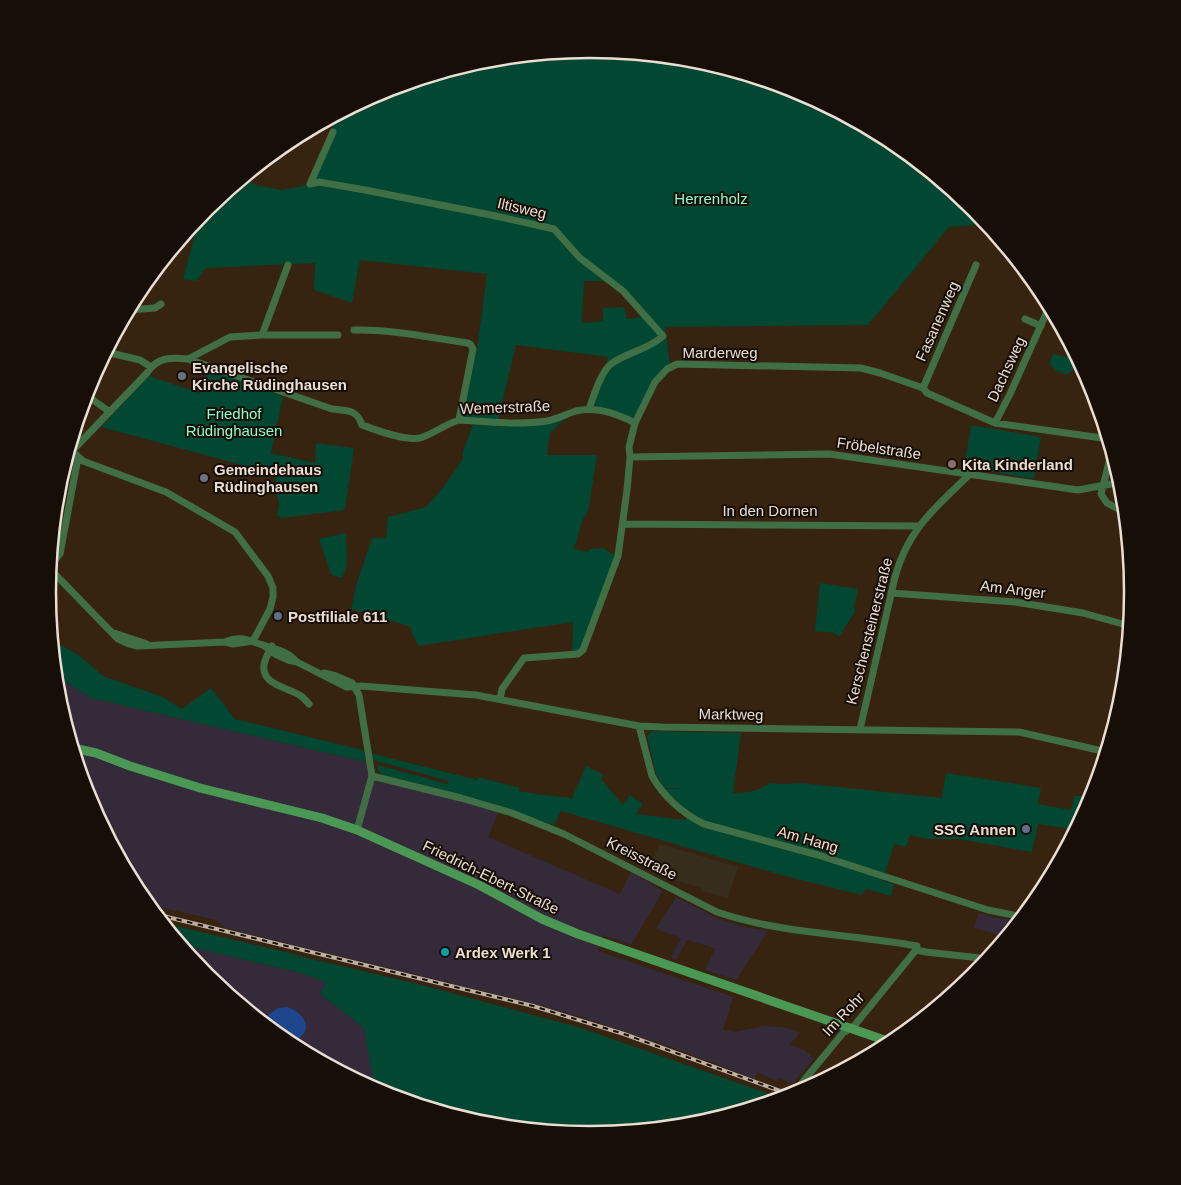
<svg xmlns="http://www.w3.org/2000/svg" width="1181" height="1185" viewBox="0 0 1181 1185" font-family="Arial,sans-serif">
<rect width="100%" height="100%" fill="#362310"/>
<path fill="#352a39" d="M 56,676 L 91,698 L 366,762 L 369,777 L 460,800 L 498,813 L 488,837 L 620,894 L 631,872 L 663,891 L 631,945 L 603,935 L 598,951 L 733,997 L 723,1030 L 734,1032 L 764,1026 L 784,1027 L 800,1033 L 789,1045 L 804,1050 L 814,1059 L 792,1084 L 779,1078 L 777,1081 L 757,1072 L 755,1079 L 674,1048 L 578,1016 L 527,1002 L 225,928 L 216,920 L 147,904 L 139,894 L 89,800 L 73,747 L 73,742 L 69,736 L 58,698 Z
M 676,897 L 720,920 L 749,928 L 768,931 L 736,980 L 705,970 L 715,949 L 714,948 L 687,940 L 676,960 L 671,958 L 681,938 L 656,929 Z
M 979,913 L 997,918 L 1020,921 L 1007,937 L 974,928 Z
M 195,948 L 297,972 L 326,982 L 320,994 L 364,1028 L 378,1092 L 289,1044 L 206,976 L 187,952 L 189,952 Z"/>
<path fill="#372d1d" d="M 660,844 L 738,867 L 728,898 L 701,891 L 701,888 L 660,876 L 658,873 L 647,868 Z"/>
<path fill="#014731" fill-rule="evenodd" d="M 591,50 L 697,60 L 799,91 L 892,141 L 975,209 L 987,224 L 949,227 L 868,325 L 665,327 L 670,363 L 661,372 L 635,419 L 613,410 L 597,407 L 594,403 L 602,384 L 608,357 L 516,345 L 498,421 L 462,418 L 478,342 L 487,274 L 360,260 L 352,303 L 314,290 L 315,263 L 206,268 L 196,281 L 183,279 L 195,234 L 211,214 L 216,201 L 243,179 L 256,185 L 281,190 L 307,185 L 332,130 L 335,116 L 383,91 L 485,60 ZM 584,281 L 614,281 L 647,316 L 627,319 L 624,307 L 603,308 L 603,321 L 582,323 Z
M 1053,354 L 1067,357 L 1075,362 L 1073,370 L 1066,375 L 1057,371 L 1049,364 Z
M 209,369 L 283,396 L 271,453 L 315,463 L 316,443 L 354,448 L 345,510 L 282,518 L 277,516 L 279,503 L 274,487 L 276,483 L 275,474 L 101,427 L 149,376 L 200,393 Z
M 568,416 L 550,433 L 547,455 L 597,455 L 589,506 L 587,514 L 583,518 L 574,549 L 588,552 L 589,549 L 603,548 L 616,556 L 582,647 L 579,651 L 572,651 L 573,622 L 418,646 L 409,626 L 351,609 L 357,582 L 372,538 L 386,538 L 388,517 L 426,507 L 444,486 L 463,459 L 463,451 L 474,422 L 515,424 Z
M 971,425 L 1041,437 L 1034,479 L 964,467 Z
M 346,533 L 347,565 L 342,578 L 334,576 L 331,574 L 319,539 Z
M 820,583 L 858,589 L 854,608 L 856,610 L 839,637 L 834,633 L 815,631 Z
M 52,640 L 80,656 L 103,676 L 163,697 L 182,709 L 211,688 L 235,719 L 363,750 L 366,762 L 91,698 L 56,676 Z
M 652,731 L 741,733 L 733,793 C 748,793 757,791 770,783 L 783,784 L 801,783 L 942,798 L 946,773 L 1041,788 L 1038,804 L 1071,810 L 1074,796 L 1093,796 L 1076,830 L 1038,824 L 1032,852 L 958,839 L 927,839 L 910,835 L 906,847 L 894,844 L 883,881 L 894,884 L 891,896 L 866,889 L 862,895 L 785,876 L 561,811 L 554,825 L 511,811 L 384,776 L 377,770 L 378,765 L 447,784 L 449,781 L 373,760 L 371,755 L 374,754 L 477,780 L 478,777 L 520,788 L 519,791 L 536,794 L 572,798 L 586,766 L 604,775 L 601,779 L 623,805 L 630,795 L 643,804 L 636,814 L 685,820 L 690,814 L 664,789 L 685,789 L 664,788 L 656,774 L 647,736 Z
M 163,923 L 298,955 L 300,959 L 299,956 L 418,984 L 578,1027 L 784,1099 L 696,1125 L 590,1135 L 484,1125 L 382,1094 L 375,1090 L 364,1028 L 320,994 L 326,982 L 297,972 L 195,948 L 189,953 L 187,952 Z"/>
<path fill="#1d468c" d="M 287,1007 C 303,1012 315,1029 297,1040 L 281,1038 L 267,1026 L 267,1016 L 278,1008 Z"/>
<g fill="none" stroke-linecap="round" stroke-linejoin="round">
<path stroke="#416f45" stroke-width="7" d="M 333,132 L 310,184 L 319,182 L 365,190 L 491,215 L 554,229 L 580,258 L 623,291 L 663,336 C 648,350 627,352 611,364 C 601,371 593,398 589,409
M 129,310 L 155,308 L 161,304
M 1025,319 L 1041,326
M 354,330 C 392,329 431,338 468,343 L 471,345 L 473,349 L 459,420
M 262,335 L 338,335
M 106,352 L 140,360 L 151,367
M 188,359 L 230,337 L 262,335 L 288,265
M 923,388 L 976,265
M 86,395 L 110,412
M 995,423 L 1010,394 L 1050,305
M 70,449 L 83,461 L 166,492 L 235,532 L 268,576 L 273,588 L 273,597 L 270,609 L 253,641
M 1112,450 L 1101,494 L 1107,503 L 1126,513
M 72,451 L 147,373 C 157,357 171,357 188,359 L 332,409 C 347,411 357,409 362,425 C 376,430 409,443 423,437 C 436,432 446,424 459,420 C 489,422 518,425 547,421 C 558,419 566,414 576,411 C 596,406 618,414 635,423
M 630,457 L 829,454 L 1078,490 L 1111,484 L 1122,484
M 623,524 L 918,526
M 50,565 L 60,554 L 78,458
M 50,569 L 118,639 L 129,644 L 138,646 L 225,642 L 233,644 L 253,641
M 891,593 L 1015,602 L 1083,613 L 1130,626
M 114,633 L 147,644
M 225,642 C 242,635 248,641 263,645 C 276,649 287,651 297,662
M 263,645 L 275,654 L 288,660 L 297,662 L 346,687 L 361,686 L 476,695 L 639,726 L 661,727 L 1019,732 L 1107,752
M 272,646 C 269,652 265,658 264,665 C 261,685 288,687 301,696 C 304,698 306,701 309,704
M 324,673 L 336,676 L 352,683 L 359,695 L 372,776 L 357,830
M 500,699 L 502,689 L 524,658 L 578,654 L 583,650 L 618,556 L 627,490 L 630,457 L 629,447 L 635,423 L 655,382 L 667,369 L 677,364 L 861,368 L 880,373 L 923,388 L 927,393 L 995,423 L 1109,439
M 639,726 L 652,776 C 663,796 683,814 704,824 L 818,855 L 988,910 L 1023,917
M 860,729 L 895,577 C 908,529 935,508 969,475
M 372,776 L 461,798 L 512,813 L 564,834 L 717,912 C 781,934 851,934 917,946 L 916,950 L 926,952 L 989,959
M 791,1096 L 843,1033 L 854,1026 L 916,950"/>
<path stroke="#4b9854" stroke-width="9" d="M 73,748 L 96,753 L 130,766 L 200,788 L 322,818 L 357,830 L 479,885 L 542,919 L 578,934 L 893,1043"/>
<defs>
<path id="rail" d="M 155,914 L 533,1006 L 624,1034 L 794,1096"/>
</defs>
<use href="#rail" stroke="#beafa2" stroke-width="4"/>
<use href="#rail" stroke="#170e07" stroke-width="2" stroke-dasharray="5.5" stroke-linecap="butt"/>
</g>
<g fill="#6b7280" stroke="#170e07" stroke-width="2">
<circle cx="182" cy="376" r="5"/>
<circle cx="204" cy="478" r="5"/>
</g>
<circle fill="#8d6e63" stroke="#170e07" stroke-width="2" cx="952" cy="464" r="5"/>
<g fill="#5c6f8a" stroke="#170e07" stroke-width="2">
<circle cx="278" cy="616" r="5"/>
<circle cx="1026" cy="829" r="5"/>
</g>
<circle fill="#0f9aa8" stroke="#170e07" stroke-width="2" cx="445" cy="952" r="5"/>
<g text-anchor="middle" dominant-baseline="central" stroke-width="4" stroke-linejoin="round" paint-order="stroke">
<g font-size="15" fill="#8bfccc" stroke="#170e07">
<text x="711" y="198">Herrenholz</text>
<text x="234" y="413">Friedhof<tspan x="234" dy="17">Rüdinghausen</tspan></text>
</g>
<g font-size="15" fill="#eaddd2" stroke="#170e07">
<text transform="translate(522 208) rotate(13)">Iltisweg</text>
<text transform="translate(937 321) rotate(-66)">Fasanenweg</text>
<text x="720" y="352">Marderweg</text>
<text transform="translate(1006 369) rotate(-65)">Dachsweg</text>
<text transform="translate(505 407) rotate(-2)">Wemerstraße</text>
<text transform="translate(879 448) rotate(8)">Fröbelstraße</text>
<text x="770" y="510">In den Dornen</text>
<text transform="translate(1013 589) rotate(7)">Am Anger</text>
<text transform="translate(869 631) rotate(-76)">Kerschensteinerstraße</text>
<text transform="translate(731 714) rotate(1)">Marktweg</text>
<text transform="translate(808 839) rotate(16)">Am Hang</text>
<text transform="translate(642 858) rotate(27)">Kreisstraße</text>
<text transform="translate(491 877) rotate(26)">Friedrich-Ebert-Straße</text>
<text transform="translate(843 1014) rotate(-47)">Im Rohr</text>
</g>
<g font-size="15" font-weight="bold" fill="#eaddd2" stroke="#170e07" text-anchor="start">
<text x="192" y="367">Evangelische<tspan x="192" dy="17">Kirche Rüdinghausen</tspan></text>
<text x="962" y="464">Kita Kinderland</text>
<text x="214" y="469">Gemeindehaus<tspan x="214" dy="17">Rüdinghausen</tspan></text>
<text x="288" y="616">Postfiliale 611</text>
<text x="1016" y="829" text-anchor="end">SSG Annen</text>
<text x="455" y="952">Ardex Werk 1</text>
</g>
</g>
<path d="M0 0H1181V1185H0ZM56 592a534 534 0 1 1 1068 0a534 534 0 1 1-1068 0Z" fill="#170e07" fill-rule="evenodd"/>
<path fill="none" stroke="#eaddd2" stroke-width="2.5" d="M56 592a534 534 0 1 1 1068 0a534 534 0 1 1-1068 0Z"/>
</svg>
